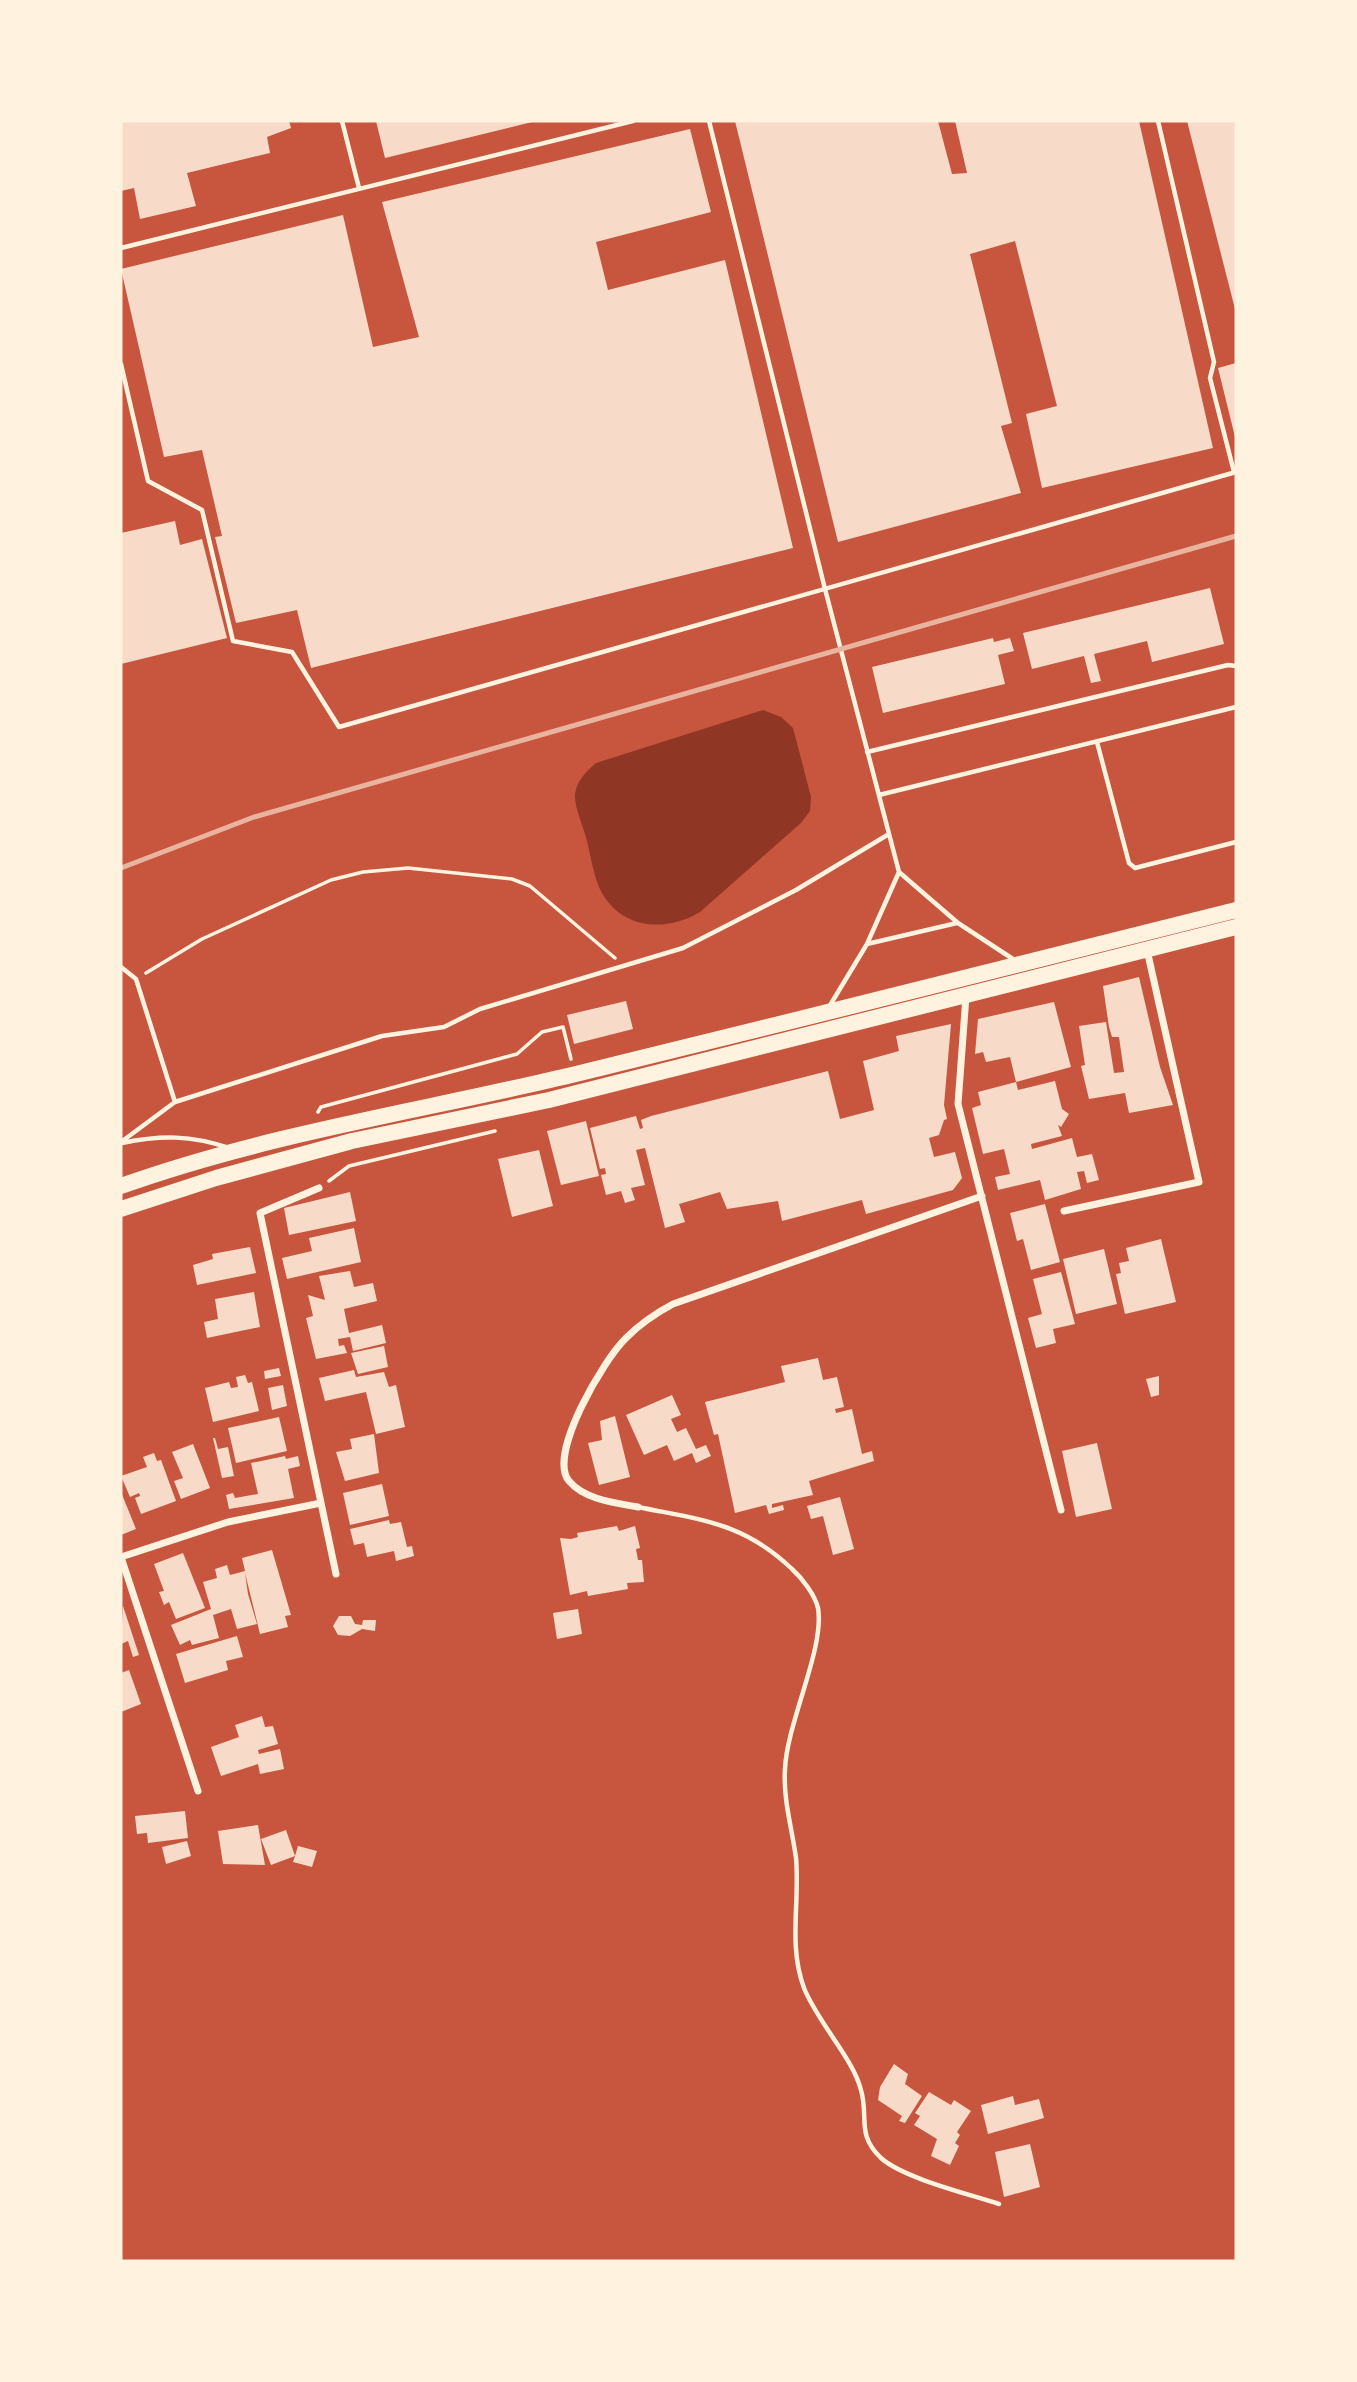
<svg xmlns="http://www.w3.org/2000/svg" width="1357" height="2382" viewBox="0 0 1357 2382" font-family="Roboto,sans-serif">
<rect width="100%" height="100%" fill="#c8553d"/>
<path fill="#8f3625" d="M 763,710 L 781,717 L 793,728 L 811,797 L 810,811 L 801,823 L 700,912 C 667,932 623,930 602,893 C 594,879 591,857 587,841 C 584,827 574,807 575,794 C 577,780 586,772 596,763 Z"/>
<path fill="#f7dbc8" d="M 121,121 L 289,121 L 291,128 L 267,137 L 270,153 L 187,173 L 196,206 L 140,219 L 134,188 L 121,191 Z
M 376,121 L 532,121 L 532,122 L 385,158 Z
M 735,121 L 938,121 L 952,174 L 967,173 L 955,121 L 1139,121 L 1213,448 L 1042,488 L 1026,414 L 1057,406 L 1015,241 L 970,254 L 1012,423 L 1001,426 L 1021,493 L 838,542 Z
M 1187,121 L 1236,121 L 1236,309 L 1235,309 Z
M 690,129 L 711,212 L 596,242 L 608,290 L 725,260 L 793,548 L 311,668 L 297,610 L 236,623 L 215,537 L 222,536 L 202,450 L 164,457 L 121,269 L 343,215 L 373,347 L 419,337 L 382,202 Z
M 1236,363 L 1236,437 L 1235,437 L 1218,368 Z
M 175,521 L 180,545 L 202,539 L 227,638 L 121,664 L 121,533 Z
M 1210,588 L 1224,644 L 1152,662 L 1147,641 L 1094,654 L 1101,681 L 1091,683 L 1084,656 L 1032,669 L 1023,633 Z
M 993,638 L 994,642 L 1010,638 L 1014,651 L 998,655 L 1005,684 L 883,713 L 872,667 Z
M 1139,977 L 1160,1067 L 1173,1105 L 1129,1113 L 1125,1093 L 1089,1099 L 1081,1066 L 1085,1065 L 1079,1026 L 1106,1022 L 1114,1073 L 1124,1072 L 1119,1037 L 1112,1037 L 1109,1027 L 1103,986 Z
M 626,1001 L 633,1029 L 574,1044 L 567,1015 Z
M 1054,1002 L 1071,1067 L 1016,1082 L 1010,1057 L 986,1062 L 983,1052 L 975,1054 L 978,1019 Z
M 951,1024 L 944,1105 L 947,1119 L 944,1120 L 939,1135 L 929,1138 L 934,1157 L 955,1152 L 962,1178 L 953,1190 L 866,1214 L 862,1200 L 782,1221 L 778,1201 L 727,1209 L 720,1192 L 679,1204 L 685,1222 L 665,1228 L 645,1148 L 636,1150 L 645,1185 L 631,1188 L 635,1200 L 625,1203 L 621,1191 L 606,1195 L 601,1175 L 606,1174 L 605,1168 L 600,1169 L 590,1128 L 636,1116 L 640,1129 L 643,1128 L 641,1120 L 651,1116 L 828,1071 L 840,1119 L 874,1110 L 863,1061 L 899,1051 L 896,1036 Z
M 1055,1081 L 1062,1109 L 1069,1114 L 1061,1127 L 1058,1125 L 1062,1136 L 1031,1144 L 1032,1149 L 1072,1138 L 1077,1157 L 1092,1154 L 1099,1180 L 1087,1183 L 1084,1171 L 1077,1172 L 1081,1189 L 1045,1200 L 1040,1180 L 998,1190 L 995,1177 L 1010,1174 L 1004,1149 L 983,1154 L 972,1108 L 981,1105 L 978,1092 L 1016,1082 L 1018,1090 Z
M 586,1121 L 599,1176 L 561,1185 L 547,1131 Z
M 539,1150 L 553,1206 L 512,1217 L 498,1159 Z
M 350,1192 L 356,1221 L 289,1235 L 284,1208 Z
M 1045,1204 L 1060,1262 L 1031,1270 L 1023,1239 L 1017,1241 L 1010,1213 Z
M 354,1228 L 361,1262 L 287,1279 L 282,1258 L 312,1251 L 309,1238 Z
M 1161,1239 L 1176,1302 L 1125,1314 L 1116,1274 L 1121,1273 L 1119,1263 L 1129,1261 L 1126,1248 Z
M 250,1247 L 256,1273 L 197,1285 L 193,1265 L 213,1259 L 212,1254 Z
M 1104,1249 L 1117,1304 L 1076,1314 L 1063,1259 Z
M 350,1271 L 354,1287 L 373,1283 L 377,1301 L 344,1309 L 349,1333 L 382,1325 L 386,1343 L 353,1351 L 350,1337 L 338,1339 L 339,1346 L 344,1345 L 347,1353 L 316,1359 L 306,1318 L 313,1316 L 308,1295 L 325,1300 L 319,1276 Z
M 1061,1272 L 1075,1324 L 1053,1329 L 1056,1343 L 1036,1348 L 1028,1318 L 1042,1314 L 1033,1279 Z
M 254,1292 L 260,1327 L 207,1338 L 204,1322 L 218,1319 L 215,1299 Z
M 384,1346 L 388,1367 L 358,1374 L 351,1353 Z
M 818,1358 L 823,1380 L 837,1377 L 844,1407 L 835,1409 L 836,1413 L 852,1409 L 862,1454 L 872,1451 L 874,1461 L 809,1481 L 813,1495 L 772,1504 L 772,1508 L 783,1505 L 784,1510 L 769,1514 L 766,1505 L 735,1513 L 718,1434 L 714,1435 L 705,1402 L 785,1382 L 781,1366 Z
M 279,1368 L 281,1376 L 265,1379 L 264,1371 Z
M 354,1370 L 356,1377 L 384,1372 L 389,1387 L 396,1385 L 405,1427 L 376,1434 L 366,1392 L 325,1401 L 319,1378 Z
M 245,1375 L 248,1383 L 252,1382 L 259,1411 L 213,1422 L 205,1388 L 229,1382 L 231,1388 L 238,1387 L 236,1377 Z
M 1159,1376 L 1159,1395 L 1151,1397 L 1146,1379 Z
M 283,1385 L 287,1406 L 272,1410 L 268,1388 Z
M 672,1395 L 681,1415 L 671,1419 L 677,1432 L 686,1428 L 696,1449 L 706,1445 L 711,1456 L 696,1463 L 692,1453 L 674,1461 L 667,1445 L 644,1455 L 626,1415 Z
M 615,1416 L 630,1477 L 599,1485 L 588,1443 L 602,1440 L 600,1421 Z
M 279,1417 L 287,1451 L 236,1463 L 228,1428 Z
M 374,1434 L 379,1473 L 345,1481 L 336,1452 L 352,1449 L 350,1439 Z
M 213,1438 L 215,1438 L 218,1449 L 228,1447 L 234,1476 L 222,1478 Z
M 1097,1443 L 1112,1509 L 1076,1517 L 1062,1451 Z
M 193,1444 L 210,1488 L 181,1499 L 174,1481 L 183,1478 L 172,1452 Z
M 154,1453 L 157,1461 L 161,1460 L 176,1501 L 141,1514 L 135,1498 L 140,1496 L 139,1493 L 130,1497 L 121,1476 L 147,1467 L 143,1457 Z
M 285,1456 L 286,1459 L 298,1456 L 300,1466 L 288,1469 L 294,1498 L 229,1509 L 226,1495 L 233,1493 L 235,1498 L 258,1494 L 251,1463 Z
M 382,1484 L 389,1516 L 350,1525 L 343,1493 Z
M 121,1492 L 136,1529 L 121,1535 Z
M 840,1497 L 854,1549 L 833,1555 L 823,1516 L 811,1519 L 807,1506 Z
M 389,1520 L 390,1524 L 401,1522 L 407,1547 L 412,1546 L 414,1556 L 396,1561 L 394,1551 L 367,1557 L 364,1543 L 354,1545 L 350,1529 Z
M 617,1526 L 619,1531 L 635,1526 L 640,1548 L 636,1549 L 638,1560 L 642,1560 L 644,1582 L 627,1583 L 628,1589 L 588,1596 L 587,1591 L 570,1595 L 560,1538 L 571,1539 L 578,1537 L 577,1533 Z
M 272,1550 L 291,1615 L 285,1616 L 288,1627 L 260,1634 L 245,1573 L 248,1594 L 257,1624 L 237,1629 L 231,1609 L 213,1615 L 219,1638 L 192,1645 L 190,1640 L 180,1645 L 171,1625 L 211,1609 L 203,1582 L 217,1578 L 215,1569 L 227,1565 L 230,1575 L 245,1571 L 242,1558 Z
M 183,1553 L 205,1608 L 176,1619 L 169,1602 L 164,1605 L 159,1592 L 164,1591 L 154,1564 Z
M 123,1606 L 139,1655 L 133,1657 L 128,1641 L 121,1644 Z
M 578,1609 L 582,1634 L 557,1639 L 553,1613 Z
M 339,1616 L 351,1616 L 355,1624 L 362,1625 L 363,1620 L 376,1620 L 375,1631 L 362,1629 L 350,1636 L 338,1635 L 333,1626 Z
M 237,1636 L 243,1657 L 226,1661 L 228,1670 L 185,1683 L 176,1654 Z
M 129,1670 L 141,1704 L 121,1712 L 121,1673 Z
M 262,1716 L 265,1727 L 273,1726 L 278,1744 L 258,1750 L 259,1754 L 280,1749 L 284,1769 L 260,1774 L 258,1764 L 221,1776 L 211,1747 L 239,1737 L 235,1725 Z
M 185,1811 L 188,1838 L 148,1843 L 147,1833 L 137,1834 L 135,1816 Z
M 258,1825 L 265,1865 L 223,1864 L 218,1831 Z
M 286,1830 L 295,1856 L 298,1846 L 317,1851 L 312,1867 L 293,1862 L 295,1856 L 271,1865 L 261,1839 Z
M 187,1841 L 191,1856 L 166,1864 L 162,1847 Z
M 894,2064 L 908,2074 L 905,2084 L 922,2096 L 905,2123 L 899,2121 L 902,2116 L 878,2100 L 880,2087 Z
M 929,2092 L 951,2105 L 954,2100 L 971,2111 L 957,2132 L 960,2135 L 955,2143 L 959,2146 L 950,2165 L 931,2156 L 937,2139 L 914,2125 L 920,2116 L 915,2113 Z
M 1013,2096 L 1015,2105 L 1039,2099 L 1044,2118 L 988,2134 L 981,2105 Z
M 1030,2144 L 1040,2187 L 1004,2197 L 995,2152 Z"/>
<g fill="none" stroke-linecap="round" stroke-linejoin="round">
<path stroke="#fff3e0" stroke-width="3.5" d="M 146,973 L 202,939 L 331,880 L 363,872 L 408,868 L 512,879 L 530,886 L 615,958
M 318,1112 L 321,1107 L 517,1054 L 542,1032 L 563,1027 L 571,1059
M 329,1181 L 349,1166 L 495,1131"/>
<path stroke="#fff3e0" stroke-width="4.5" d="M 342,121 L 359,188
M 709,121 L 825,589 L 899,872
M 1158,121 L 1214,362 L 1210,378 L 1234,472
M 121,248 L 633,121
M 121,364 L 148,481 L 202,510 L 233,641 L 292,652 L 339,727 L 1236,472
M 1097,742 L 1129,863 L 1135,868 L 1236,842
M 867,752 L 1228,665 L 1236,666
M 879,795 L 1236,707
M 867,944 L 957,923
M 121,967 L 136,979 L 175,1102 L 121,1142
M 829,1007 L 867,944 L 899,872 L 958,923 L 1016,961
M 175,1102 L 382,1036 L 444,1027 L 480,1009 L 683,948 L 796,890 L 889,834
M 122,1143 C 161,1135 191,1135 229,1148
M 638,1507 C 701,1520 743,1522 792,1569 C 802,1578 815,1595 818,1608 C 825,1648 787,1722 785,1769 C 783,1800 792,1828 796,1858 C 800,1903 788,1945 804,1988 C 818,2023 853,2058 861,2090 C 869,2118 856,2134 881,2158 C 903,2178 969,2194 999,2204"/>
<path stroke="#fff3e0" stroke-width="7" d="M 966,996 L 958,1104 L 1061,1510
M 319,1188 L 260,1213 L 336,1574
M 1064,1211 L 1199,1182 L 1147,950
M 638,1507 C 616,1503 585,1500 569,1481 C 547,1455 604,1359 626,1338 C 640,1324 656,1313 673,1304 L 982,1196
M 121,1557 L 198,1791
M 121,1557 L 228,1522 L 321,1503"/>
<path stroke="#fff3e0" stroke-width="16" d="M 121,1186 C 269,1133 428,1110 580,1073 C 799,1020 1018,964 1236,910
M 121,1209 L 216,1178 L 352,1141 L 549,1100 L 1236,927"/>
<path stroke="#e9b49f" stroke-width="5" d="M 121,868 L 254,817 L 1236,536"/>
</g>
<rect width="1357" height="2382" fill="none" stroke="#fff3e0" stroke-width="245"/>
</svg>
